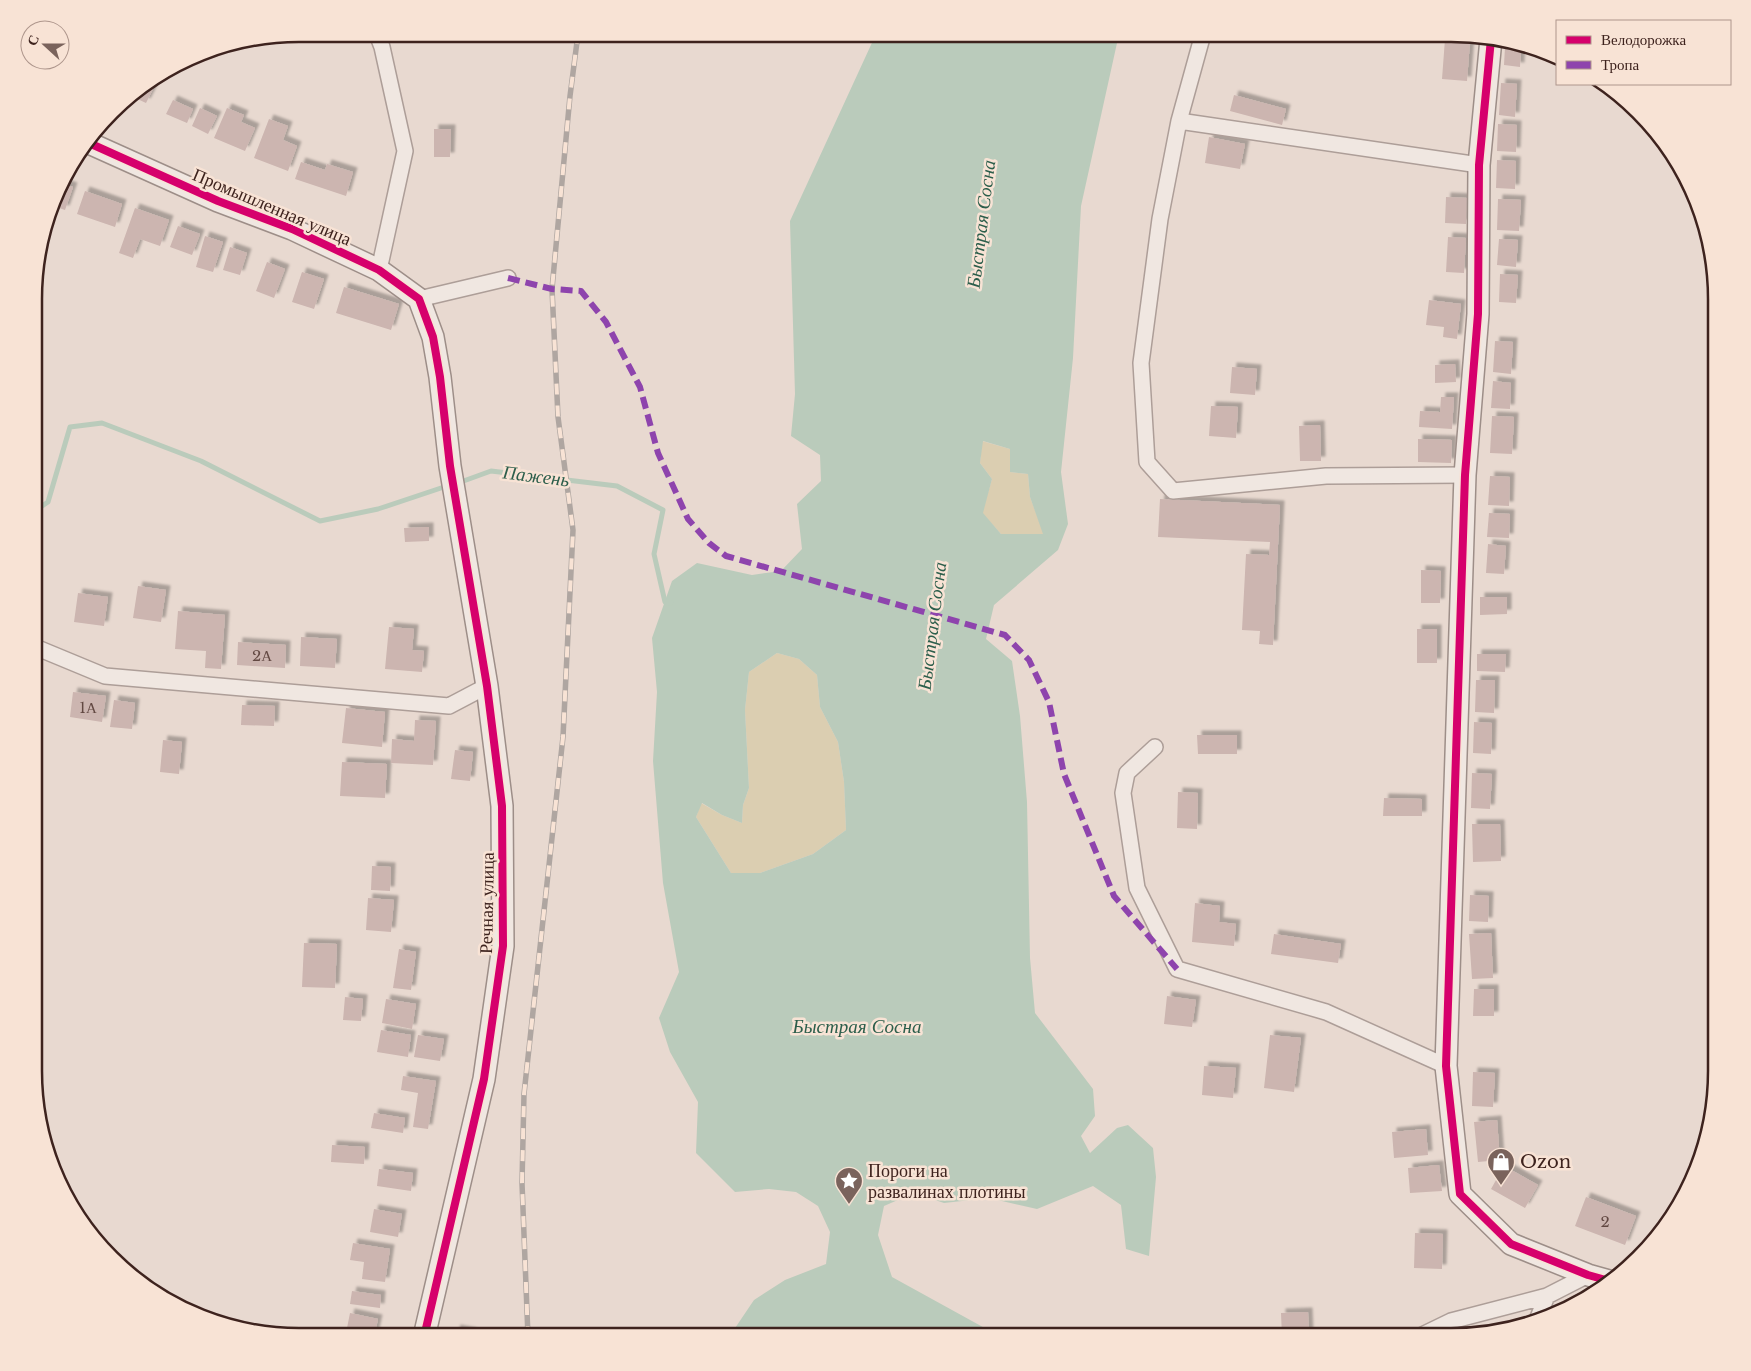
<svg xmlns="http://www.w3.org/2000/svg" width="1751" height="1371" viewBox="0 0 1751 1371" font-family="'Libre Baskerville',serif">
<defs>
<filter id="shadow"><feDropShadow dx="4.5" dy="-4.5" stdDeviation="1" flood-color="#0004"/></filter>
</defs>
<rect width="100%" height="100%" fill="#e8d9d0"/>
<path fill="#dbceb1" d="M 982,441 L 1010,449 L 1010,472 L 1028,474 L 1030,497 L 1044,534 L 1001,534 L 982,513 L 992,479 L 980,463 Z
M 777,653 L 799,659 L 817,675 L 820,707 L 838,742 L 844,782 L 846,830 L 813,854 L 760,873 L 731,873 L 696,817 L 701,803 L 722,815 L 742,823 L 743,805 L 749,788 L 745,710 L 749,672 Z"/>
<path fill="#bacbbb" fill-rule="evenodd" d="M 876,34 L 1119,34 L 1081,206 L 1073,358 L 1061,472 L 1068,524 L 1058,550 L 994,605 L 986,639 L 1012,661 L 1020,716 L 1027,802 L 1030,958 L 1035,1013 L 1093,1089 L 1095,1116 L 1081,1136 L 1090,1153 L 1117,1128 L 1128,1125 L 1153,1148 L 1156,1177 L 1149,1256 L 1126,1249 L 1121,1205 L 1093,1186 L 1037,1209 L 989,1198 L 944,1203 L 914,1193 L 884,1206 L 878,1235 L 892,1277 L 1001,1337 L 729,1337 L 754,1300 L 785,1280 L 826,1264 L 830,1232 L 818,1206 L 796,1192 L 769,1189 L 735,1192 L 696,1153 L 698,1102 L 670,1052 L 659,1018 L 679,972 L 663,883 L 653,761 L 657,692 L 652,638 L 672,581 L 697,563 L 752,575 L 781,571 L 802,549 L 797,504 L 821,481 L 820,455 L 791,436 L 795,394 L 790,221 ZM 983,441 L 1010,449 L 1010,472 L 1028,474 L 1030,497 L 1043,534 L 1001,534 L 983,513 L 992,479 L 980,463 ZM 777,653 L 799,659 L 817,675 L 820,707 L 838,742 L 844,782 L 846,830 L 813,854 L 760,873 L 731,873 L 696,817 L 702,803 L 722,815 L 742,823 L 743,805 L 749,788 L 745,710 L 749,672 Z"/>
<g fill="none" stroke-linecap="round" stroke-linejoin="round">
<path stroke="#bacbbb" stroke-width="5" d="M 458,483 L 491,471 L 617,486 L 663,510 L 654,554 L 665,602 L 671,603
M 36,510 L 48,502 L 70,427 L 102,423 L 201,461 L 320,521 L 378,509 L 447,486"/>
</g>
<path fill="#ccb5b0" filter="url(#shadow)" d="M 1445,39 L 1470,41 L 1467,81 L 1442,79 Z
M 1505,47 L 1521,49 L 1520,67 L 1504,65 Z
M 153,83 L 155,85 L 146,103 L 131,96 Z
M 1501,83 L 1517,84 L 1515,117 L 1499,115 Z
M 1234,95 L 1286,109 L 1282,125 L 1230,111 Z
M 173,100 L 193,109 L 187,123 L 166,114 Z
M 200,108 L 217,116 L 208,134 L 192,126 Z
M 227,108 L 244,115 L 241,122 L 255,128 L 245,151 L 214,138 Z
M 269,119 L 288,126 L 283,140 L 297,146 L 288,171 L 254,158 Z
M 1498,124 L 1517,125 L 1516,152 L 1497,151 Z
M 434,129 L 451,129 L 450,157 L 434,157 Z
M 1209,137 L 1245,144 L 1240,169 L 1205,163 Z
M 1497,160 L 1516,161 L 1515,189 L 1496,188 Z
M 301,162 L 325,170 L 327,164 L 353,172 L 346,196 L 295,179 Z
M 64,184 L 73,187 L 65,210 L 56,207 Z
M 85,191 L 122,204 L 115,227 L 77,214 Z
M 1446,197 L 1467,198 L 1466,224 L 1445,223 Z
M 1498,199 L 1521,200 L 1519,231 L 1497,230 Z
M 135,208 L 169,220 L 160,246 L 140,239 L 133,258 L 119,253 Z
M 178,226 L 200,234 L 192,255 L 170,247 Z
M 205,236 L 223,242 L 213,272 L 196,267 Z
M 1448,237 L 1466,238 L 1464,273 L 1446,272 Z
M 1499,239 L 1518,240 L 1516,267 L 1497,265 Z
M 230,247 L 247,253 L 240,275 L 223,270 Z
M 267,262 L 285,269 L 274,298 L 256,291 Z
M 302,272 L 324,279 L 314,309 L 292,302 Z
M 1500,274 L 1518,275 L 1516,303 L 1499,302 Z
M 344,287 L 399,304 L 391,330 L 336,313 Z
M 1429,300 L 1461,304 L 1457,339 L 1443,337 L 1444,327 L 1426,325 Z
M 1495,341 L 1513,342 L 1511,374 L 1493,372 Z
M 1455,364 L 1456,382 L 1435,383 L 1435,365 Z
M 1232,367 L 1257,369 L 1255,395 L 1230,393 Z
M 1493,381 L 1511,383 L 1510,409 L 1491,408 Z
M 1441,397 L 1454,397 L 1452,429 L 1419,427 L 1420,411 L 1440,412 Z
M 1211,406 L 1238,407 L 1236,438 L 1209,436 Z
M 1492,416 L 1514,417 L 1512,454 L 1490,453 Z
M 1320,425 L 1321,461 L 1300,461 L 1299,426 Z
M 1418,439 L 1452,440 L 1451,463 L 1418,462 Z
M 1490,476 L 1510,477 L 1509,506 L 1488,505 Z
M 1160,499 L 1280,505 L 1273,645 L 1259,644 L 1260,631 L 1242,630 L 1246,554 L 1269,555 L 1270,542 L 1158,537 Z
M 1489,513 L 1510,514 L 1509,538 L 1487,537 Z
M 429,527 L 429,541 L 405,542 L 404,528 Z
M 1488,544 L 1506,546 L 1504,574 L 1486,573 Z
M 1421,570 L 1441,571 L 1440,603 L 1421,603 Z
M 138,586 L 166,590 L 161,622 L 133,618 Z
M 78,593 L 108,597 L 104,626 L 74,622 Z
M 1480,597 L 1507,597 L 1507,614 L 1480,615 Z
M 178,611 L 225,615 L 221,669 L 205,668 L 206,651 L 175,649 Z
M 389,627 L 414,629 L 412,650 L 424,651 L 422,672 L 385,669 Z
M 1417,629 L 1437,629 L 1437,663 L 1417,663 Z
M 301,637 L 337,639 L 335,668 L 300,666 Z
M 238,642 L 286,645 L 285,668 L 237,665 Z
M 1477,654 L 1506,654 L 1505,672 L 1477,671 Z
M 1476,680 L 1495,680 L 1494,713 L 1475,712 Z
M 73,692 L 106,696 L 102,722 L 70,717 Z
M 114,700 L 135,703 L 132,729 L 110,727 Z
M 242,705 L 275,706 L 274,726 L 241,725 Z
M 346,708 L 385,712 L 382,747 L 342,743 Z
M 415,720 L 436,721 L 433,765 L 391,763 L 392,739 L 414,741 Z
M 1474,722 L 1492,723 L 1491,754 L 1473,753 Z
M 1197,735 L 1237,735 L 1237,754 L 1198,754 Z
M 163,740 L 182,742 L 179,774 L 160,772 Z
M 455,750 L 473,752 L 470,781 L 451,779 Z
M 342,762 L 387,764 L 385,798 L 340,796 Z
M 1472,773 L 1492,774 L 1490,809 L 1471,808 Z
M 1178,792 L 1198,793 L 1197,829 L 1177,828 Z
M 1384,798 L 1422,799 L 1422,816 L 1383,816 Z
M 1472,824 L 1500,824 L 1501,861 L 1473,862 Z
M 372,866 L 391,867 L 390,891 L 371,890 Z
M 1470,895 L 1489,896 L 1488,922 L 1469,921 Z
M 368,898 L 394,900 L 391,932 L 366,930 Z
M 1195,903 L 1220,906 L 1219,922 L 1236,924 L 1234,946 L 1192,942 Z
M 1491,933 L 1493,978 L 1472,979 L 1469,934 Z
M 1274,934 L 1341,944 L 1338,963 L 1271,954 Z
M 304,943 L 337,944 L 335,988 L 302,987 Z
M 399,949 L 416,952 L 411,990 L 393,988 Z
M 1474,989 L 1494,989 L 1494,1016 L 1473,1016 Z
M 1167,996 L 1196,1000 L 1192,1027 L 1164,1024 Z
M 345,997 L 363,999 L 361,1021 L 343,1020 Z
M 386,999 L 416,1004 L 412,1029 L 382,1023 Z
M 381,1030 L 411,1035 L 408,1057 L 377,1052 Z
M 418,1035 L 444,1039 L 440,1061 L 414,1057 Z
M 1270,1035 L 1301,1038 L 1294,1092 L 1264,1088 Z
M 1204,1066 L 1236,1068 L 1233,1098 L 1202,1095 Z
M 1473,1072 L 1495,1073 L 1493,1107 L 1472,1106 Z
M 403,1076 L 436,1081 L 428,1129 L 413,1127 L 418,1093 L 401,1090 Z
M 374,1113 L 405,1118 L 403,1133 L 371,1128 Z
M 1497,1120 L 1500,1160 L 1478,1162 L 1474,1122 Z
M 1426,1129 L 1428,1155 L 1394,1158 L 1392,1132 Z
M 332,1145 L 365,1147 L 364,1164 L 331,1162 Z
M 1439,1165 L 1442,1191 L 1410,1193 L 1408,1168 Z
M 1504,1166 L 1538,1185 L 1525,1208 L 1491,1189 Z
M 379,1169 L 413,1173 L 411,1191 L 377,1186 Z
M 1586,1197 L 1636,1216 L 1625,1245 L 1575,1226 Z
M 374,1209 L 402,1214 L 398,1237 L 370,1232 Z
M 1415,1233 L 1443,1234 L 1442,1269 L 1414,1268 Z
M 353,1243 L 390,1249 L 385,1282 L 362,1279 L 364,1262 L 350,1260 Z
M 352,1291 L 381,1295 L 380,1308 L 350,1304 Z
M 1308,1312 L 1309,1337 L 1282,1337 L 1281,1313 Z
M 350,1313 L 378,1319 L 374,1337 L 354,1337 L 355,1330 L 347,1328 Z
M 456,1329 L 472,1332 L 471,1337 L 454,1337 Z"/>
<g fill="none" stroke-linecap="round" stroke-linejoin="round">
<defs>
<path id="street" d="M 377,34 L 382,47 L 405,151 L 379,270
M 1203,34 L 1179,121 L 1160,219 L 1141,363 L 1147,462 L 1173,491 L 1326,476 L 1465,475
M 1179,121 L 1479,165
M 419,299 L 508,278
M 35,647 L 105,676 L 449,706 L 487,686
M 1155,747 L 1127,773 L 1123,793 L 1137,888 L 1177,969 L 1326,1012 L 1446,1066
M 1537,1320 L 1547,1296
M 1418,1337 L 1451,1321 L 1547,1296 L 1588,1275"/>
<path id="secondary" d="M 1491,39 L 1479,165 L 1478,314 L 1465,475 L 1446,1066 L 1460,1194 L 1511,1244 L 1588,1275 L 1613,1282
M 89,143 L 218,201 L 292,229 L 379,270 L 419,299 L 433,337 L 440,377 L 450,466 L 487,686 L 502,806 L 503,946 L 484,1079 L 424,1337"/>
</defs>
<use href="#street" stroke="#ad9e98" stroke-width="18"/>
<use href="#secondary" stroke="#9d8e88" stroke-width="24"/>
<use href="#street" stroke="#f0e7e1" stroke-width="15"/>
<use href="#secondary" stroke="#f0e7e1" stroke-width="21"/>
<defs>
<path id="rail" d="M 528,1337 L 522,1183 L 524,1094 L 563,737 L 573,530 L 558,417 L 552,289 L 570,96 L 578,34"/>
</defs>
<use href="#rail" stroke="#afa6a1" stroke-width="5.5"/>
<use href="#rail" stroke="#f8e3d5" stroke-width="4" stroke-dasharray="11" stroke-linecap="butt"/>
<path stroke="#8e44ad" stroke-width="6" stroke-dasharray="12 6" stroke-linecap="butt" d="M 508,278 L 552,289 L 581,291 L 606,322 L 640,387 L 658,453 L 688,519 L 709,543 L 726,556 L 1005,635 L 1029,660 L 1049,702 L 1064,774 L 1114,896 L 1177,969"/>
<defs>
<path id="cycleway" d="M 1491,39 L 1479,165 L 1478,314 L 1465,475 L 1446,1066 L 1460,1194 L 1511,1244 L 1588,1275 L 1613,1282
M 89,143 L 218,201 L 292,229 L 379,270 L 419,299 L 433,337 L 440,377 L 450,466 L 487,686 L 502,806 L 503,946 L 484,1079 L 424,1337"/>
</defs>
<use href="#cycleway" stroke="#f8e3d5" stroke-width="11"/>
<use href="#cycleway" stroke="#d6006c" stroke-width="8"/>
</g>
<defs>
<symbol id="shop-pin" viewBox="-11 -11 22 30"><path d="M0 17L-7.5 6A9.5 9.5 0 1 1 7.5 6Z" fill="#7a635c" stroke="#f8e3d5"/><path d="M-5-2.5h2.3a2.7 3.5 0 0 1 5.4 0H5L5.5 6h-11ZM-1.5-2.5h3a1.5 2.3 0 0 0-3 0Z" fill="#fff"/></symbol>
<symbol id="sight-pin" viewBox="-11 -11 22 30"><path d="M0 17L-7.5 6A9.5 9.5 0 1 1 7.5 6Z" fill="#7a635c" stroke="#f8e3d5"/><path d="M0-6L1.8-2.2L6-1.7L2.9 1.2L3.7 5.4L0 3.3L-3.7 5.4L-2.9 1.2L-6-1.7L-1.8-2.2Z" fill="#fff"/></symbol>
</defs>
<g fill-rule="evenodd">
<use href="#shop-pin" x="1485" y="1146" width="32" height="43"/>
<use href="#sight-pin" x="833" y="1165" width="32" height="43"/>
</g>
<g text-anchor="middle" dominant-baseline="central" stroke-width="5" stroke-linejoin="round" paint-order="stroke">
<g font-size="15" fill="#624842">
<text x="262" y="655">2А</text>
<text x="88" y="707">1А</text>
<text x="1605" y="1221">2</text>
</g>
<g font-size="18" fill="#3e231e" stroke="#f8e3d5">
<text transform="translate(272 207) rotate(23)">Промышленная улица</text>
<text transform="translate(487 903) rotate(-89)">Речная улица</text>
</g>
<g font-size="18" fill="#3e231e" stroke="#f8e3d5" text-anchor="start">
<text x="1520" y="1162">Ozon</text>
<text x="868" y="1171">Пороги на<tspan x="868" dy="21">развалинах плотины</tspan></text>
</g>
<g font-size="19" font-style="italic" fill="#2c5e4b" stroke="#f8e3d5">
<text transform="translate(981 224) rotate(-83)">Быстрая Сосна</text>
<text transform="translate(536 476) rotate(7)">Пажень</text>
<text transform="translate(932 626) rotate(-83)">Быстрая Сосна</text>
<text x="857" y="1026">Быстрая Сосна</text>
</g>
</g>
<path d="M0 0H1751V1371H0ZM299 42H1451A257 257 0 0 1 1708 299V1071A257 257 0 0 1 1451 1328H299A257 257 0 0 1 42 1071V299A257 257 0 0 1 299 42Z" fill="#f8e3d5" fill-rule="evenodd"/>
<path fill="none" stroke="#3e231e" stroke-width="2.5" d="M299 42H1451A257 257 0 0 1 1708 299V1071A257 257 0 0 1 1451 1328H299A257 257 0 0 1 42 1071V299A257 257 0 0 1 299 42Z"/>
<rect x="1556" y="20" width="175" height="65" fill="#f8e3d5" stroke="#ae968c"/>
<rect x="1566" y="36" width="25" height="8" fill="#d6006c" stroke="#ae968c"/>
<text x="1601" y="45" font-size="15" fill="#3e231e">Велодорожка</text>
<rect x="1566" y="61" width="25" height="8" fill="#8e44ad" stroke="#ae968c"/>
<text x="1601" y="70" font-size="15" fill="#3e231e">Тропа</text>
<g transform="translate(45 45) rotate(291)"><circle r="24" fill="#f8e3d5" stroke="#ae968c"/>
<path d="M0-4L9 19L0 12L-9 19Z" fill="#7a635c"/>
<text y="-8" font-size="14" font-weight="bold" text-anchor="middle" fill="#3e231e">С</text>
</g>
</svg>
